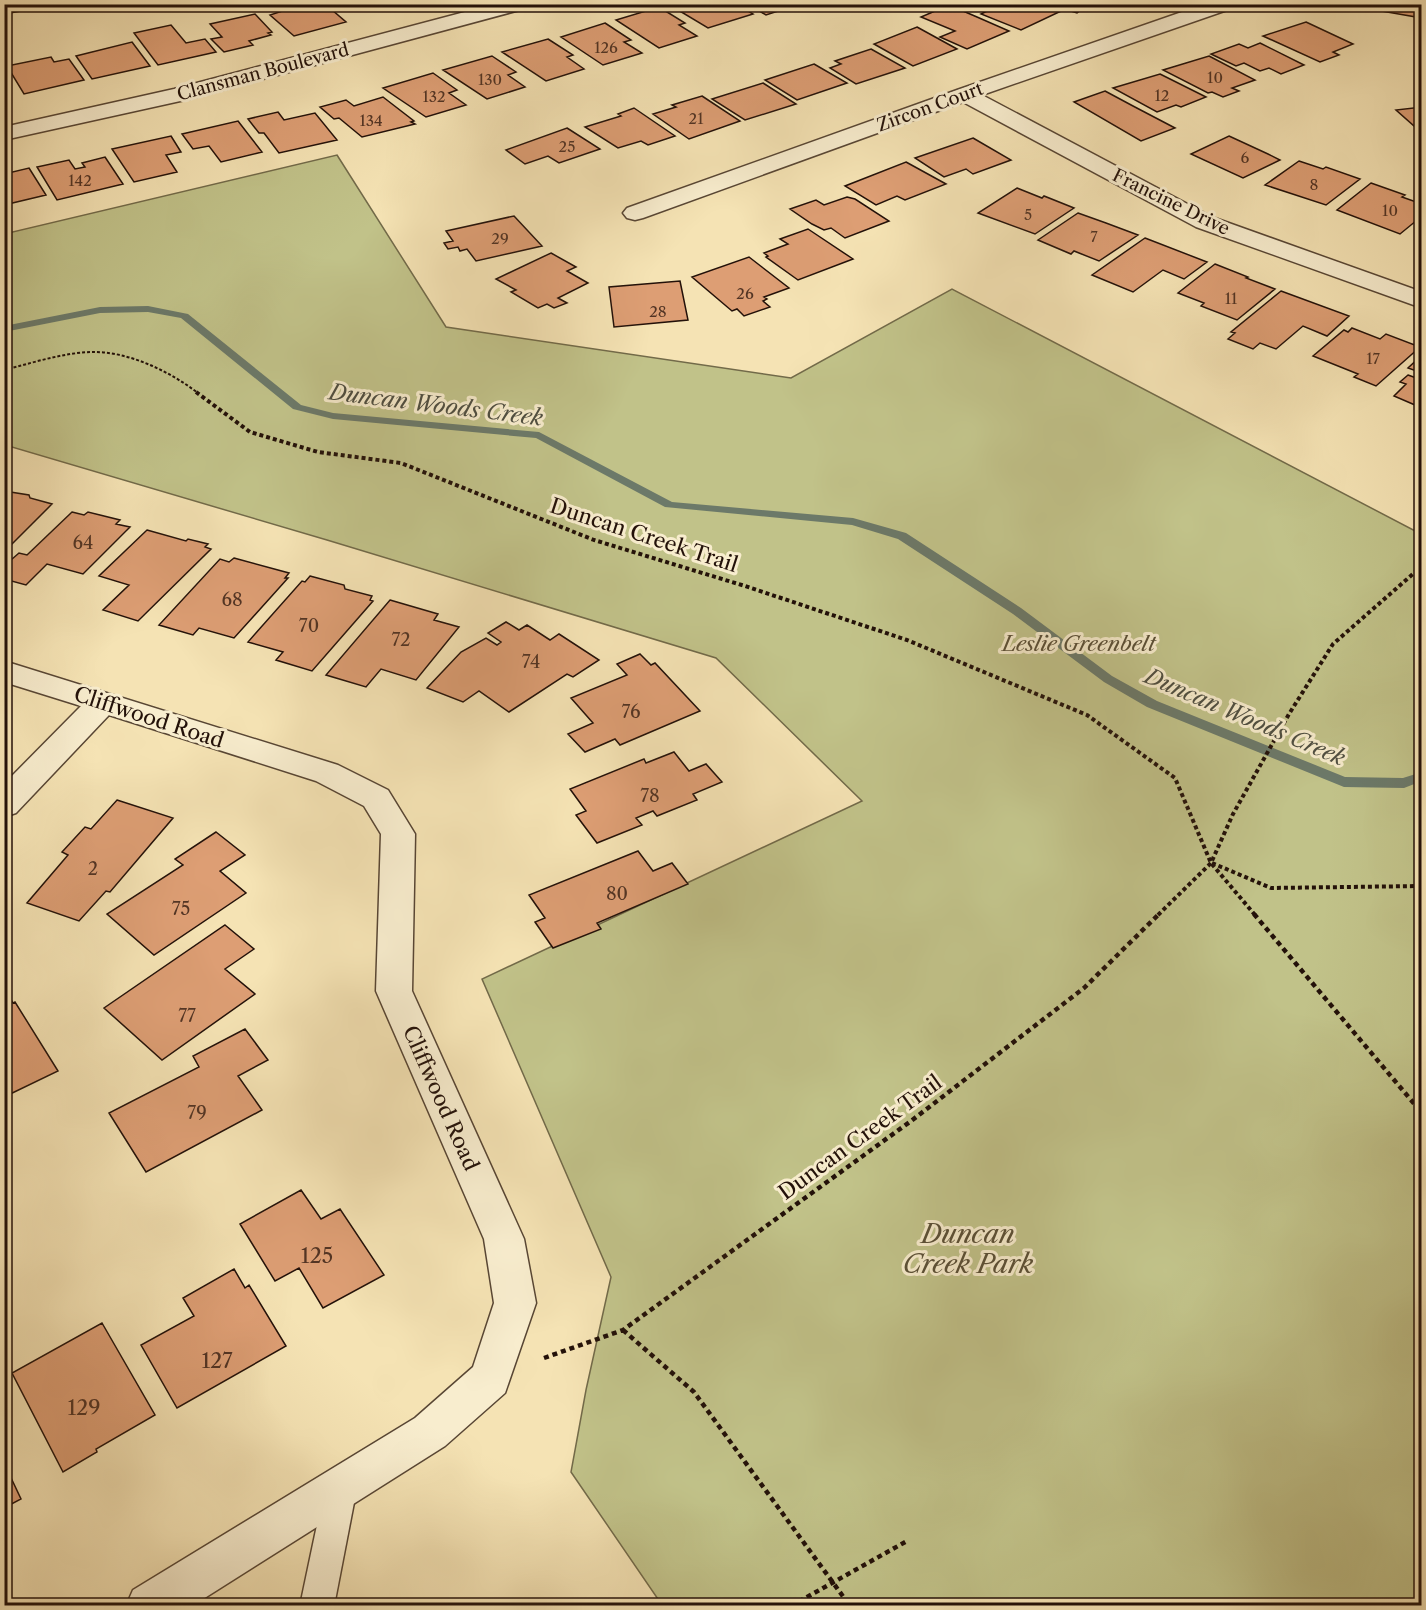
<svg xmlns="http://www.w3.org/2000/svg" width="1426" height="1610" viewBox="0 0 1426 1610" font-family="'Libre Caslon Text',serif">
<rect width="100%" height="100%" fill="#f5e3b4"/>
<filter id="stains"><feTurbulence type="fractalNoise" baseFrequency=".00333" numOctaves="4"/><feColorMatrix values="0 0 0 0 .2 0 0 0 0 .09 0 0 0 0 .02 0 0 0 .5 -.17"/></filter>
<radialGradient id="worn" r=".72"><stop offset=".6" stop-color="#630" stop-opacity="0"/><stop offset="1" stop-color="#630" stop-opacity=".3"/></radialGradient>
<path fill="#c1c289" stroke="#726a49" stroke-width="1.5" d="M 337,155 L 446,327 L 791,378 L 952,289 L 1421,534 L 1421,1605 L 662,1605 L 571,1472 L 586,1390 L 611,1277 L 482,979 L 862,801 L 716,658 L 327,540 L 5,445 L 4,234 Z"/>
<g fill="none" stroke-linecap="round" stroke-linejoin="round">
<path fill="#6c7969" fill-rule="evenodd" d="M 148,306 L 188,314 L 301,405 L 333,413 L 539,432 L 672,502 L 853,518 L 906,533 L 1021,608 L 1112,676 L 1157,701 L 1345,777 L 1403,778 L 1422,772 L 1422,781 L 1404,788 L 1344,787 L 1147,707 L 1104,682 L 1013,614 L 898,539 L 852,525 L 665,507 L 536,438 L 333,419 L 293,409 L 181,318 L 148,312 L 100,313 L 4,332 L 4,326 L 100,307 Z"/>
</g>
<path fill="#dd9e74" stroke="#231109" stroke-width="1.5" d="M 4,4 L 47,4 L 48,6 L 4,14 Z
M 304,4 L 325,4 L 346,22 L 294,36 L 270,15 Z
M 410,4 L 440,4 L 419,11 Z
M 679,4 L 737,4 L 753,14 L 708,28 L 673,7 Z
M 748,4 L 800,4 L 766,15 Z
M 1001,4 L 1040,4 L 1059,12 L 1021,30 L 981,14 Z
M 1048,4 L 1089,4 L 1077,13 Z
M 1384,4 L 1422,4 L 1422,18 L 1381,11 Z
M 949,5 L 977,17 L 1009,31 L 967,49 L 940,37 L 955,31 L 921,17 Z
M 659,7 L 685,23 L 679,25 L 697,36 L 659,48 L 616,20 Z
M 255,14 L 272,32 L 268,33 L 271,35 L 249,41 L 253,45 L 224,52 L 211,39 L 222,37 L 210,24 Z
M 1306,22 L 1353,44 L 1333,52 L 1339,55 L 1320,62 L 1263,36 Z
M 605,23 L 631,40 L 624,42 L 642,53 L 603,65 L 561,37 Z
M 171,25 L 186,43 L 205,39 L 216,52 L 158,65 L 134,33 Z
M 917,27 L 957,49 L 913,66 L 874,44 Z
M 548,39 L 573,55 L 567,57 L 584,69 L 546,81 L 502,52 Z
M 132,42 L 150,66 L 92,79 L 76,56 Z
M 1260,43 L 1304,65 L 1281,74 L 1269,68 L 1260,71 L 1244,63 L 1236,66 L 1211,54 L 1239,44 L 1248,48 Z
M 871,49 L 905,68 L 856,84 L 830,68 L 841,64 L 835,61 Z
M 492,56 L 516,72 L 508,75 L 525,87 L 487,99 L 443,70 Z
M 1209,56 L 1255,80 L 1232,88 L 1239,91 L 1223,97 L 1212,92 L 1208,93 L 1163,70 Z
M 51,57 L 54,62 L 69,59 L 84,80 L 24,94 L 7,66 Z
M 814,64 L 847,83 L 797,100 L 765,80 Z
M 433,73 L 457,90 L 449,93 L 466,105 L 426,117 L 383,88 Z
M 1160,74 L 1206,97 L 1181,107 L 1176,105 L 1157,112 L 1113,88 Z
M 763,83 L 796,104 L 745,120 L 712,99 Z
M 1105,91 L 1133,106 L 1175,128 L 1141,141 L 1074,102 Z
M 702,96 L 740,121 L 689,139 L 653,114 L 676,107 L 672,105 Z
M 383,97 L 414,121 L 411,122 L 415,124 L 362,137 L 339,118 L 334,119 L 320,107 L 346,100 L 354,106 Z
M 1422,107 L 1422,133 L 1396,110 Z
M 634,108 L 675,136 L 648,145 L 641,141 L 618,148 L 585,127 L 621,116 L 618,114 Z
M 278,112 L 284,120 L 315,113 L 337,140 L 279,153 L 264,133 L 259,133 L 248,119 Z
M 238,121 L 262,152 L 221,162 L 209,146 L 193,149 L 182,134 Z
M 567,128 L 600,149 L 559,163 L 548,156 L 525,164 L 506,150 Z
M 171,136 L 181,152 L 166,155 L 177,172 L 134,182 L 112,149 Z
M 1229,136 L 1268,154 L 1280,160 L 1243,178 L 1191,154 Z
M 973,138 L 1011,160 L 973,174 L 966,169 L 944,177 L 915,158 Z
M 105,157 L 123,184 L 57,200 L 37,167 L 69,160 L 75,169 L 85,167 L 82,163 Z
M 1299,161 L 1323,169 L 1326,167 L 1360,179 L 1326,205 L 1265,185 Z
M 906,162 L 946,184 L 905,200 L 897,196 L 876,205 L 845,186 Z
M 29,168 L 46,195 L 4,205 L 4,174 Z
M 1371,183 L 1405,195 L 1402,197 L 1422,204 L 1422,216 L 1400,234 L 1337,210 Z
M 1017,188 L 1042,198 L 1044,196 L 1074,208 L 1035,234 L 978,213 Z
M 847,197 L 855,199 L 889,221 L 845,238 L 831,228 L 824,230 L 812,224 L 790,209 L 816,200 L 824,205 Z
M 1078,213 L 1106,223 L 1138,235 L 1099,261 L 1074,251 L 1071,254 L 1038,240 Z
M 514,216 L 542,246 L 476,261 L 467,249 L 460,251 L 458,247 L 448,249 L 444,243 L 453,241 L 446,231 Z
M 808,229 L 853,259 L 798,280 L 766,257 L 768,256 L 764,253 L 788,244 L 780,239 Z
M 1145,238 L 1207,262 L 1184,279 L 1163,270 L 1133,292 L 1092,275 Z
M 551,253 L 576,267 L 567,271 L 588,283 L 558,298 L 567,303 L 554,308 L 547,304 L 538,308 L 511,292 L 516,290 L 496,279 Z
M 749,257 L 789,288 L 764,297 L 767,299 L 763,301 L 770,307 L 744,316 L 737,309 L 732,311 L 692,277 Z
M 1215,264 L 1248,277 L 1246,278 L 1275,289 L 1237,320 L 1201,306 L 1204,303 L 1178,293 Z
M 680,281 L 688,320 L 614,327 L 609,287 Z
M 1281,291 L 1349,316 L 1327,336 L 1303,326 L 1276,349 L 1260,343 L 1253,349 L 1228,339 L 1235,333 L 1231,332 Z
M 1352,328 L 1380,339 L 1386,334 L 1420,347 L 1376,386 L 1354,377 L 1358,374 L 1313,356 L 1344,330 L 1348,332 Z
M 1422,355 L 1422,373 L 1408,368 Z
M 1408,375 L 1422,380 L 1422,408 L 1394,396 L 1406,384 L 1400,382 Z
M 4,491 L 29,495 L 30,498 L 52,504 L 4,552 Z
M 72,512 L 84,515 L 88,512 L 120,520 L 116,524 L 130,527 L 83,574 L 47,564 L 26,585 L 4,579 L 4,566 L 19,553 L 27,555 Z
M 147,530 L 186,541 L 188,539 L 208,544 L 205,547 L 211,549 L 138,621 L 103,610 L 129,585 L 99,576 Z
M 234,558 L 289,573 L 285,578 L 288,578 L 234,638 L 199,628 L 193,635 L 159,625 L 220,559 L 229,562 Z
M 310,576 L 344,585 L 345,589 L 372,596 L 370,600 L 373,601 L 312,671 L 276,660 L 283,652 L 248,642 L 302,581 L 305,582 Z
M 390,600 L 438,614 L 434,620 L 459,627 L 416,680 L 381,669 L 366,687 L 326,675 Z
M 506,622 L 519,630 L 527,625 L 550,640 L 559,634 L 599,660 L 573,677 L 567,674 L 509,712 L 479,691 L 463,702 L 427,688 L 461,652 L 486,638 L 497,645 L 501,642 L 488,633 Z
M 640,654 L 651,665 L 655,663 L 700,711 L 620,745 L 615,739 L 585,752 L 568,734 L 593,723 L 571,698 L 627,675 L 617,664 Z
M 674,752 L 689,771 L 706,764 L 722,782 L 693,794 L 697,800 L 657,816 L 653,811 L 636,818 L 642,825 L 597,843 L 576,815 L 586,811 L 570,789 L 644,759 L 646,763 Z
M 117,800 L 173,818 L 110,892 L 106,891 L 79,921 L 27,903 L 68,855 L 62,852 L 85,827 L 91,829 Z
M 216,832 L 245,855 L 220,871 L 246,893 L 154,955 L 107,914 L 183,865 L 175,859 Z
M 638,851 L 653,871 L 672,863 L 688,884 L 597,923 L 601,929 L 553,948 L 535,922 L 545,918 L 529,895 Z
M 225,925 L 254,949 L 225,969 L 255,994 L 162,1060 L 104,1008 Z
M 4,989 L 13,1003 L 15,1002 L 58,1071 L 4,1097 Z
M 245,1029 L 268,1060 L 238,1076 L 262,1110 L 146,1172 L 109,1113 L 199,1067 L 193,1056 Z
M 301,1190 L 321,1219 L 340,1209 L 384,1275 L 323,1308 L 299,1268 L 275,1281 L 240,1224 Z
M 234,1269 L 245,1288 L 249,1285 L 286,1346 L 177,1408 L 141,1345 L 194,1316 L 183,1298 Z
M 102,1323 L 155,1415 L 96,1449 L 97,1452 L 63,1472 L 12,1373 Z
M 4,1463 L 21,1499 L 4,1508 Z"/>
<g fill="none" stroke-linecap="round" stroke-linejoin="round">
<defs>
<path id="service" d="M 341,1472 L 352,1476 L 357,1487 L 334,1606 L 300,1606 L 325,1487 L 330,1476 Z"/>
<path id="minor" d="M 495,4 L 530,4 L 527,8 L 185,100 L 4,140 L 4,127 L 174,89 Z
M 1205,4 L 1236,4 L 1233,8 L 982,95 L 1212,217 L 1422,292 L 1422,308 L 1196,227 L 963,102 L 643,218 L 635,220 L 627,218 L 623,213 L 627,208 L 957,90 Z
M 4,661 L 338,765 L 388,790 L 415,834 L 412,991 L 524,1239 L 536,1303 L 505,1393 L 445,1446 L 192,1606 L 126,1606 L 133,1590 L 415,1418 L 473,1367 L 494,1303 L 484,1239 L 376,991 L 381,834 L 364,806 L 316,781 L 109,715 L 16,813 L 4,817 L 4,784 L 81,706 L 4,682 Z"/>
</defs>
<use href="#service" stroke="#584634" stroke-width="3"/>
<use href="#minor" stroke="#584634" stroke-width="3"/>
<path stroke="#231109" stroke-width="2" stroke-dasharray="3 2" stroke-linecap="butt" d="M 4,370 C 32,363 62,353 91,352 C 128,351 169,371 198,393"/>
<path stroke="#231109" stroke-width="4" stroke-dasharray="4 3" stroke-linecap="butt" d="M 196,392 L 250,432 L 318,452 L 401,463 L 594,540 L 745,586 L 907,640 L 1087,715 L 1175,778 L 1211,863 L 1255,915
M 1212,863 L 1271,888 L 1422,886
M 1158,915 L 1211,863 L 1233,814 L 1289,714 L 1333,644 L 1422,566"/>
<path stroke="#231109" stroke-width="4.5" stroke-dasharray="5 4" stroke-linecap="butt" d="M 1254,914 L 1422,1113
M 623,1330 L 694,1392 L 850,1606
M 544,1358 L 623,1330 L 911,1121 L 1084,988 L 1159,914
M 791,1606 L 907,1541"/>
<use href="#service" fill="#f8edce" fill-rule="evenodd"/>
<use href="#minor" fill="#f8edce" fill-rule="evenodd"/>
</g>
<g text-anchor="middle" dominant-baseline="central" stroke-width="6" stroke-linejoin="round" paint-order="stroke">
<g font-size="15" fill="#523424">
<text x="606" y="47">126</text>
<text x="1215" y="77">10</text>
<text x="490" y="79">130</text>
<text x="1162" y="95">12</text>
<text x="434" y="96">132</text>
<text x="696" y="118">21</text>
<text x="371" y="120">134</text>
<text x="567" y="146">25</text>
<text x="1245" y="157">6</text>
<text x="80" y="180">142</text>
<text x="1314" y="184">8</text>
<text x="1390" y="210">10</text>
<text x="1028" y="214">5</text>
<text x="1094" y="236">7</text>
<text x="500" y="238">29</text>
<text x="745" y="293">26</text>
<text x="1231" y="298">11</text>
<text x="658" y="311">28</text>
<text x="1373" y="358">17</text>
</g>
<g font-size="18" fill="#231109" stroke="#f8edce">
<text transform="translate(263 72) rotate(-15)">Clansman Boulevard</text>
<text transform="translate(930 107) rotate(-20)">Zircon Court</text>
<text transform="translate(1171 202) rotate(26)">Francine Drive</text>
</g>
<g font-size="18" fill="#523424">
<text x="83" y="543">64</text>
<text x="232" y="600">68</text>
<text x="309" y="626">70</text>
<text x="401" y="640">72</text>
<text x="531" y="662">74</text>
<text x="631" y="712">76</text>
<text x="650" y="796">78</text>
<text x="93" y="869">2</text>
<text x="617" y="894">80</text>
<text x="181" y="909">75</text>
<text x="187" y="1016">77</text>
<text x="197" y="1113">79</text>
</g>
<g font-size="21" fill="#231109" stroke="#f8edce">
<text transform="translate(644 535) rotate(18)">Duncan Creek Trail</text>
<text transform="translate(149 717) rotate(18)">Cliffwood Road</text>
<text transform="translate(441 1098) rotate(66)">Cliffwood Road</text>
<text transform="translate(860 1137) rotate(-36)">Duncan Creek Trail</text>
</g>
<g font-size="21" font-style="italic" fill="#5a4f36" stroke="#f8edce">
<text x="1079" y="643">Leslie Greenbelt</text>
</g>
<g font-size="21" fill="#523424">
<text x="317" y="1255">125</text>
<text x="217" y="1360">127</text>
<text x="84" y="1407">129</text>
</g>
<g font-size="22" font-style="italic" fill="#4e4e41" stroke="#f8edce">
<text transform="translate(436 405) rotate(7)">Duncan Woods Creek</text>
<text transform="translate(1245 717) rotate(23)">Duncan Woods Creek</text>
</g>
<g font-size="26" font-style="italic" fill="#5a4f36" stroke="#f8edce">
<text x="968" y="1234">Duncan<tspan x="968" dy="30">Creek Park</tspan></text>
</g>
</g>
<rect width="1426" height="1610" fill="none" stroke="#f5e3b4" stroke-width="24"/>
<rect x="6" y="6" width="1414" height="1598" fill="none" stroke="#231109" stroke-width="3"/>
<rect x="12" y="12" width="1402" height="1586" fill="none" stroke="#231109" stroke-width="1.5"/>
<rect width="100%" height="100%" filter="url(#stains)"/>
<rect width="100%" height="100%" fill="url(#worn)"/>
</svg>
